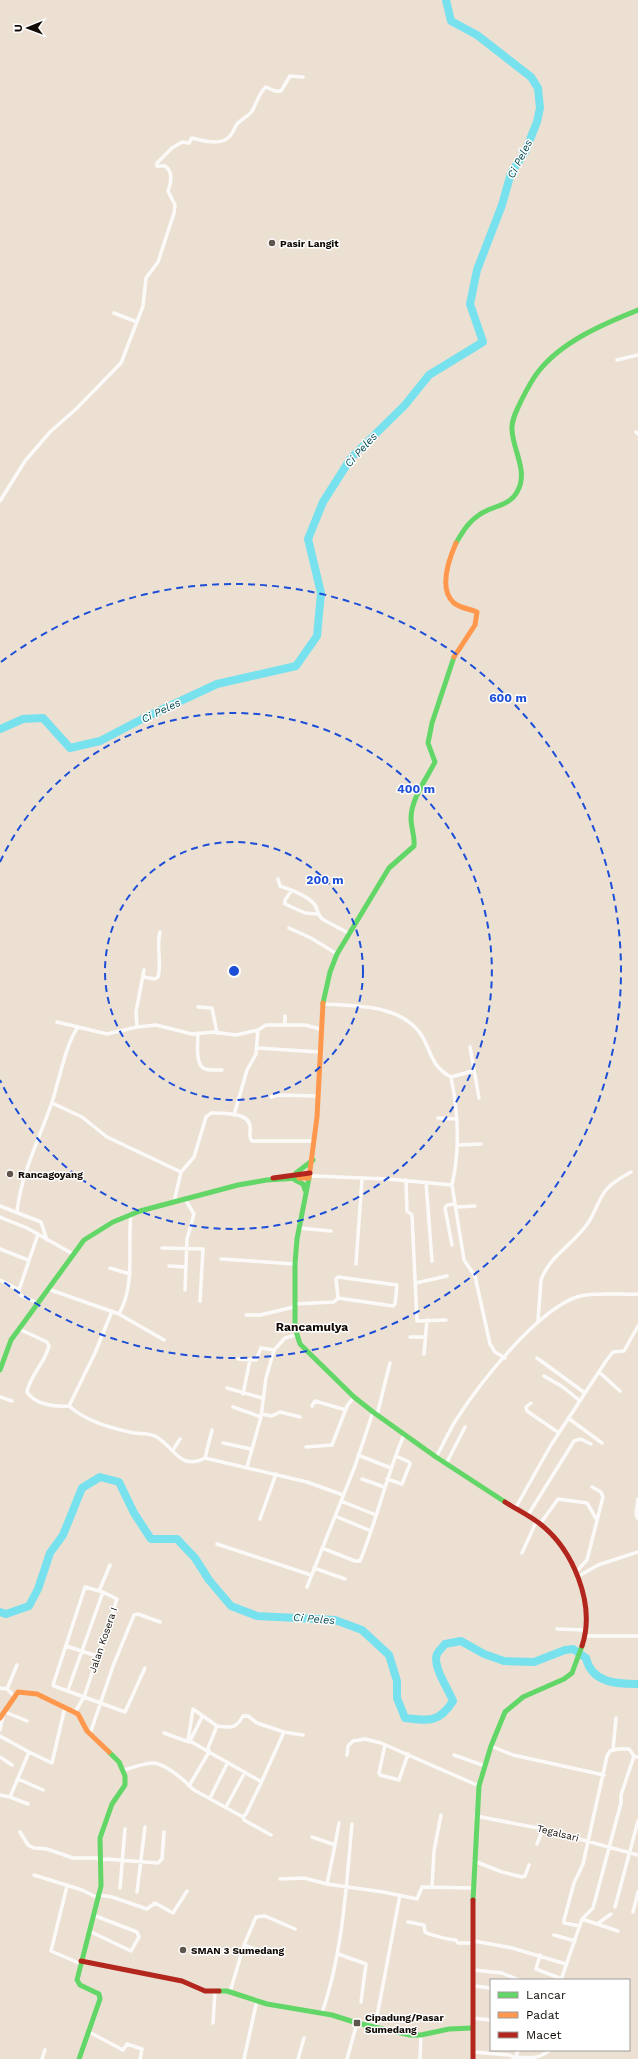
<svg xmlns="http://www.w3.org/2000/svg" width="638" height="2059" viewBox="0 0 638 2059" font-family="'Work Sans',sans-serif">
<rect width="100%" height="100%" fill="#ece0d2"/>
<g fill="none" stroke-linecap="round" stroke-linejoin="round">
<path stroke="#78e1ee" stroke-width="8" d="M 0,729 L 23,719 L 43,718 L 70,748 L 100,741 L 146,717 L 217,684 L 296,666 L 317,636 L 321,593 L 308,539 L 323,502 L 351,458 L 405,405 L 429,375 L 483,342 L 470,304 L 477,270 L 502,205 L 511,173 L 525,152 L 537,122 L 540,108 L 538,88 L 531,77 L 477,35 L 451,21 L 446,0
M 0,1612 L 6,1614 L 29,1606 L 38,1589 L 50,1553 L 63,1535 L 82,1488 L 100,1477 L 119,1482 L 134,1513 L 151,1539 L 177,1539 L 195,1558 L 209,1580 L 231,1606 L 257,1616 L 335,1620 L 362,1630 L 389,1655 L 397,1681 L 397,1698 L 405,1718 C 429,1721 439,1723 453,1701 C 448,1688 432,1666 437,1654 C 439,1650 443,1647 445,1644 L 461,1641 L 484,1654 L 504,1661 L 534,1662 L 565,1650 L 573,1649 L 586,1658 C 592,1683 616,1684 638,1684"/>
<path stroke="#fcfaf8" stroke-width="3.5" d="M 114,313 L 137,322
M 617,360 L 638,355
M 636,432 L 638,434
M 0,501 L 25,461 L 50,432 L 76,409 L 121,363 L 143,306 L 146,278 L 158,262 L 174,213 L 175,205 L 168,191 C 171,183 174,172 165,166 L 157,166 L 157,163 L 172,148 L 182,142 L 189,143 L 192,138 C 203,141 222,146 230,136 C 234,132 234,127 238,123 C 242,119 250,115 252,111 C 257,103 258,94 266,87 L 275,91 L 281,91 L 290,76 L 303,77
M 278,879 L 280,886 C 291,890 307,895 315,905 C 318,910 317,914 322,919 L 350,934
M 292,890 L 285,900 L 285,904 L 305,913 L 318,914
M 289,928 L 311,938 L 337,954
M 143,977 L 155,979 L 158,977 C 162,962 156,947 160,932
M 198,1007 L 212,1008 L 217,1033
M 57,1022 L 78,1027
M 285,1025 L 305,1025 L 320,1029
M 137,1027 L 136,1012 L 144,970
M 198,1033 C 198,1042 195,1062 203,1068 C 207,1071 217,1070 222,1070
M 470,1047 L 479,1098
M 257,1048 L 320,1052
M 451,1077 L 473,1071
M 271,1097 L 277,1095 L 318,1096
M 52,1103 L 82,1117 L 107,1137 L 181,1172 L 194,1157 L 206,1117 L 211,1113 C 221,1113 249,1112 250,1126 C 251,1132 248,1137 252,1141 L 315,1141
M 234,1115 L 247,1070 L 256,1054 L 258,1030
M 438,1118 L 456,1119
M 457,1145 L 481,1144
M 309,1178 L 314,1176 L 388,1179 L 452,1185 C 460,1150 458,1111 451,1077 C 431,1066 432,1053 422,1036 C 402,1004 355,1006 323,1004
M 406,1180 L 407,1211 L 412,1215 L 417,1321 L 446,1320
M 426,1182 L 432,1261
M 452,1185 L 464,1260 L 475,1276 L 490,1344 L 495,1352 L 505,1358
M 174,1202 L 181,1172
M 0,1206 L 41,1222 L 47,1240
M 457,1207 L 475,1206
M 17,1212 C 21,1173 40,1138 52,1102 C 59,1081 66,1043 78,1027 L 107,1034 L 137,1027 L 156,1025 L 192,1034 L 214,1032 L 236,1035 L 258,1030 L 266,1025 L 285,1025 L 285,1016
M 0,1217 L 27,1228 L 73,1254
M 299,1228 L 331,1231
M 452,1245 L 445,1208 L 447,1205 L 455,1204
M 162,1248 L 203,1249 L 200,1301
M 0,1249 L 28,1260
M 221,1259 L 295,1264
M 356,1264 L 362,1179
M 169,1266 L 186,1267
M 110,1268 L 130,1274
M 0,1280 L 19,1290 L 20,1295 L 38,1303
M 416,1283 L 447,1276
M 48,1289 L 119,1314 C 136,1283 127,1249 131,1214
M 19,1290 L 38,1234
M 185,1290 L 187,1239 L 194,1214 L 185,1199
M 294,1304 L 334,1302 L 338,1298 L 336,1279 L 338,1277 L 397,1285 L 395,1304 L 393,1306 L 338,1298
M 119,1314 L 164,1340
M 246,1315 L 260,1315 L 294,1307
M 538,1321 L 541,1280 C 550,1255 574,1244 588,1223 C 595,1213 598,1200 606,1190 C 612,1182 622,1177 631,1172
M 19,1329 L 47,1342 L 49,1346 C 45,1363 30,1375 27,1392 C 35,1405 56,1407 69,1406 C 87,1422 111,1428 134,1433 C 141,1434 148,1433 155,1436 C 175,1447 179,1471 205,1458 L 307,1482 L 343,1495
M 410,1337 L 425,1337
M 424,1354 L 427,1320
M 537,1358 L 585,1393
M 238,1359 L 256,1360 L 261,1348 L 274,1350
M 599,1372 L 620,1391
M 544,1376 L 563,1387 L 580,1401
M 227,1388 L 262,1398
M 243,1394 L 250,1360
M 0,1397 L 12,1401
M 531,1403 L 526,1407 L 527,1411 L 559,1433
M 69,1406 L 95,1353 L 112,1311
M 312,1406 L 315,1401 L 346,1410
M 233,1407 L 261,1417
M 262,1414 L 272,1416 L 280,1412 L 300,1417
M 377,1415 L 390,1363
M 568,1418 L 602,1443
M 223,1443 L 251,1449
M 306,1447 L 332,1445 L 347,1406 L 354,1397
M 173,1450 L 180,1439
M 358,1455 L 391,1468
M 436,1457 C 443,1445 449,1431 456,1420 C 479,1384 539,1307 580,1296 C 593,1292 623,1295 638,1294
M 205,1458 L 212,1430
M 446,1464 L 465,1427
M 247,1467 L 261,1417 L 266,1378 L 274,1350 L 285,1338 L 296,1335
M 362,1479 L 384,1487
M 387,1479 L 402,1484 L 410,1464 L 409,1462 L 396,1456
M 638,1499 L 636,1514 L 638,1519
M 341,1501 L 376,1515
M 516,1507 L 551,1445 L 606,1361 L 613,1352 L 624,1351 L 638,1326
M 528,1515 L 574,1441 L 581,1439 L 591,1444
M 335,1516 L 371,1531
M 260,1519 L 276,1474
M 540,1524 L 558,1499 L 587,1503 L 597,1520
M 217,1544 L 311,1575
M 322,1548 L 355,1561 L 360,1561 C 377,1520 386,1476 404,1435
M 522,1553 L 537,1520
M 314,1568 L 345,1579
M 577,1571 L 587,1560 L 603,1497 L 601,1492 L 592,1487
M 579,1576 L 598,1565 L 638,1552
M 307,1587 L 355,1466 L 373,1412
M 99,1591 L 110,1565
M 557,1629 L 586,1630
M 585,1636 L 638,1636
M 66,1646 L 97,1656
M 0,1688 L 7,1689
M 68,1690 L 103,1592
M 14,1696 L 7,1689 L 17,1665
M 5,1712 L 27,1721
M 75,1712 L 84,1697 L 117,1599 L 103,1592 L 85,1587 L 53,1685 L 54,1686 L 125,1712 L 145,1668
M 205,1717 L 202,1717 L 190,1741 L 209,1752
M 217,1726 C 230,1728 236,1729 243,1716 L 248,1716 L 257,1723 L 284,1732 L 261,1783
M 0,1730 L 3,1716
M 284,1732 L 303,1735
M 164,1733 L 189,1742
M 90,1734 L 113,1666 L 134,1615 L 138,1614 L 160,1622
M 0,1736 L 29,1752 L 10,1797 L 0,1795
M 188,1741 L 193,1709 L 217,1726 L 208,1748 L 209,1752
M 385,1745 L 379,1773 L 380,1775 L 399,1780 L 408,1754
M 491,1746 L 513,1755 L 604,1775
M 613,1750 L 616,1718
M 29,1752 L 52,1763 L 65,1707
M 347,1755 L 348,1746 L 353,1741 L 365,1739 L 381,1743 L 479,1786
M 454,1755 L 485,1766
M 0,1757 L 12,1765
M 124,1770 C 132,1768 146,1762 155,1763 C 168,1766 185,1781 194,1790 L 243,1817 L 246,1814 L 261,1783 L 260,1781 L 209,1752 L 189,1786
M 18,1779 L 43,1790
M 10,1797 L 28,1804
M 210,1798 L 228,1762
M 226,1807 L 245,1772
M 476,1816 L 543,1829 L 638,1855
M 243,1817 L 244,1820 L 271,1835
M 20,1832 L 28,1845 L 34,1848 L 47,1849 L 73,1858 L 99,1858
M 312,1837 L 335,1845 L 327,1884 L 383,1892 L 417,1899 L 422,1887 L 473,1888
M 537,1844 L 543,1829
M 335,1845 L 339,1823
M 99,1861 L 106,1859 L 158,1863 L 162,1859 L 164,1832
M 474,1861 L 502,1872 L 522,1877 L 525,1876 L 529,1865
M 34,1875 L 82,1890 L 98,1898
M 280,1879 L 304,1878 L 327,1884
M 67,1886 L 51,1951 L 81,1964
M 432,1886 L 434,1851 L 441,1815
M 120,1888 L 125,1829
M 137,1892 L 145,1827
M 99,1895 L 112,1897 L 147,1909 L 155,1903 L 173,1913 L 187,1891
M 615,1907 L 638,1821
M 633,1912 L 638,1892
M 582,1919 L 618,1931
M 408,1922 L 424,1925 L 425,1932 C 430,1935 450,1940 456,1940 L 458,1943 L 474,1943
M 597,1924 L 611,1914
M 580,1926 L 564,1923 L 564,1920 L 574,1883 L 583,1864 L 607,1756 L 610,1751 L 618,1749 L 629,1749 L 634,1756 L 638,1757
M 89,1931 L 131,1951 L 139,1937 L 137,1932 L 93,1915
M 554,1935 L 575,1941
M 474,1941 L 512,1948 L 566,1964
M 244,1945 L 271,1955
M 338,1954 L 366,1964 L 361,2002
M 540,1955 L 536,1969 L 562,1979
M 474,1970 L 502,1973 L 519,1980
M 561,1980 L 582,1919 L 593,1908 L 621,1803 L 621,1795 L 634,1756
M 474,1986 L 491,1988
M 230,1992 L 244,1945 L 256,1917 L 265,1916 L 295,1929
M 322,2013 C 343,1952 346,1888 352,1824
M 472,2018 L 491,2020
M 213,2023 L 215,1991
M 375,2027 L 400,1895
M 89,2032 L 123,2050 L 127,2044 L 142,2049 L 140,2059
M 518,2050 L 516,2057 C 531,2058 539,2059 550,2050
M 473,2052 L 509,2055 L 518,2059
M 42,2059 L 45,2050
M 244,2059 L 257,2000
M 298,2059 L 304,2038
M 347,2059 L 357,2023
M 420,2059 L 421,2035"/>
<path stroke="#63d668" stroke-width="5" d="M 456,543 C 462,533 468,522 479,515 C 491,506 510,506 517,492 C 529,472 513,451 512,430 C 511,420 517,410 521,401 C 526,391 531,381 538,372 C 561,342 603,324 638,310
M 323,1003 L 330,972 L 337,954 L 389,868 L 414,846 C 415,836 411,828 411,818 C 411,799 427,778 435,762 L 428,743 L 432,723 L 454,657
M 296,1173 L 313,1160
M 309,1178 L 297,1239 L 295,1264 L 295,1328 L 300,1344 L 354,1397 L 373,1412 L 436,1457 L 505,1502
M 295,1180 L 303,1184 L 306,1192
M 0,1370 L 11,1340 L 84,1240 L 113,1222 L 140,1211 L 238,1185 L 267,1180 L 299,1178
M 473,1900 L 479,1786 L 491,1746 L 505,1712 L 523,1697 L 564,1679 L 572,1673 L 582,1646
M 219,1991 L 227,1991 L 267,2004 L 332,2015 L 357,2023 L 410,2035 L 421,2035 L 449,2029 L 472,2028
M 79,2059 L 100,1999 L 99,1994 L 80,1985 L 77,1980 L 101,1886 L 100,1838 L 112,1804 L 125,1785 L 125,1776 L 119,1762 L 109,1752"/>
<path stroke="#ff974d" stroke-width="5" d="M 454,657 L 475,625 L 477,612 C 470,609 460,608 454,603 C 438,589 449,559 456,543
M 299,1178 L 309,1178 L 317,1117 L 323,1003
M 0,1718 L 18,1692 L 37,1694 L 78,1714 L 87,1731 L 109,1752"/>
<path stroke="#b3261e" stroke-width="5" d="M 273,1178 L 310,1173
M 505,1502 C 516,1509 528,1515 539,1523 C 573,1549 596,1604 582,1646
M 473,1900 L 473,2059
M 81,1961 L 182,1981 L 205,1991 L 219,1991"/>
</g>
<g fill="none" stroke="#1d4ed8" stroke-width="2" stroke-dasharray="7 5">
<circle cx="234" cy="971" r="129"/>
<path d="M0 862A258 258 0 1 1 0 1080"/>
<path d="M1 662A387 387 0 1 1 1 1280"/>
</g>
<g fill="#5e554c" stroke="#fff" stroke-width="1.5">
<circle cx="272" cy="243" r="4"/>
<circle cx="10" cy="1174" r="4"/>
<circle cx="183" cy="1950" r="4"/>
<rect x="353" y="2019" width="8" height="8" rx="2"/>
</g>
<g text-anchor="middle" dominant-baseline="central" stroke-width="3" stroke-linejoin="round" paint-order="stroke">
<g font-size="10" font-weight="bold" fill="#110a04" stroke="#fff" text-anchor="start">
<text x="280" y="243">Pasir Langit</text>
<text x="18" y="1174">Rancagoyang</text>
<text x="191" y="1950">SMAN 3 Sumedang</text>
<text x="365" y="2017">Cipadung/Pasar<tspan x="365" dy="12">Sumedang</tspan></text>
</g>
<g font-size="10" fill="#110a04" stroke="#fff">
<text transform="translate(103 1640) rotate(-71)">Jalan Kosera I</text>
<text transform="translate(558 1833) rotate(14)">Tegalsari</text>
</g>
<g font-size="11" font-style="italic" fill="#064c56" stroke="#fff">
<text transform="translate(520 159) rotate(-63)">Ci Peles</text>
<text transform="translate(361 450) rotate(-48)">Ci Peles</text>
<text transform="translate(161 711) rotate(-26)">Ci Peles</text>
<text transform="translate(314 1619) rotate(5)">Ci Peles</text>
</g>
<g font-size="12" font-weight="bold" fill="#110a04" stroke="#fff">
<text x="312" y="1327">Rancamulya</text>
</g>
</g>
<circle cx="234" cy="971" r="6" fill="#1d4ed8" stroke="#fff" stroke-width="2"/>
<g font-size="12" text-anchor="middle" font-weight="bold" fill="#1d4ed8" stroke="#fff" stroke-width="3" stroke-linejoin="round" paint-order="stroke">
<text x="508" y="702">600 m</text>
<text x="416" y="793">400 m</text>
<text x="325" y="884">200 m</text>
</g>
<rect x="490" y="1979" width="140" height="72" fill="#ffffff" stroke="#a09d9b"/>
<rect x="498" y="1992" width="20" height="6" fill="#63d668" stroke="#a09d9b"/>
<text x="526" y="1999" font-size="12" fill="#110a04">Lancar</text>
<rect x="498" y="2012" width="20" height="6" fill="#ff974d" stroke="#a09d9b"/>
<text x="526" y="2019" font-size="12" fill="#110a04">Padat</text>
<rect x="498" y="2032" width="20" height="6" fill="#b3261e" stroke="#a09d9b"/>
<text x="526" y="2039" font-size="12" fill="#110a04">Macet</text>
<g transform="translate(28 28) rotate(269)" stroke="#ffffff" stroke-width="3" paint-order="stroke">
<path d="M0-3L7 15L0 10L-7 15Z" fill="#110a04"/>
<text y="-6" font-size="11" font-weight="bold" text-anchor="middle" fill="#110a04">U</text>
</g>
</svg>
